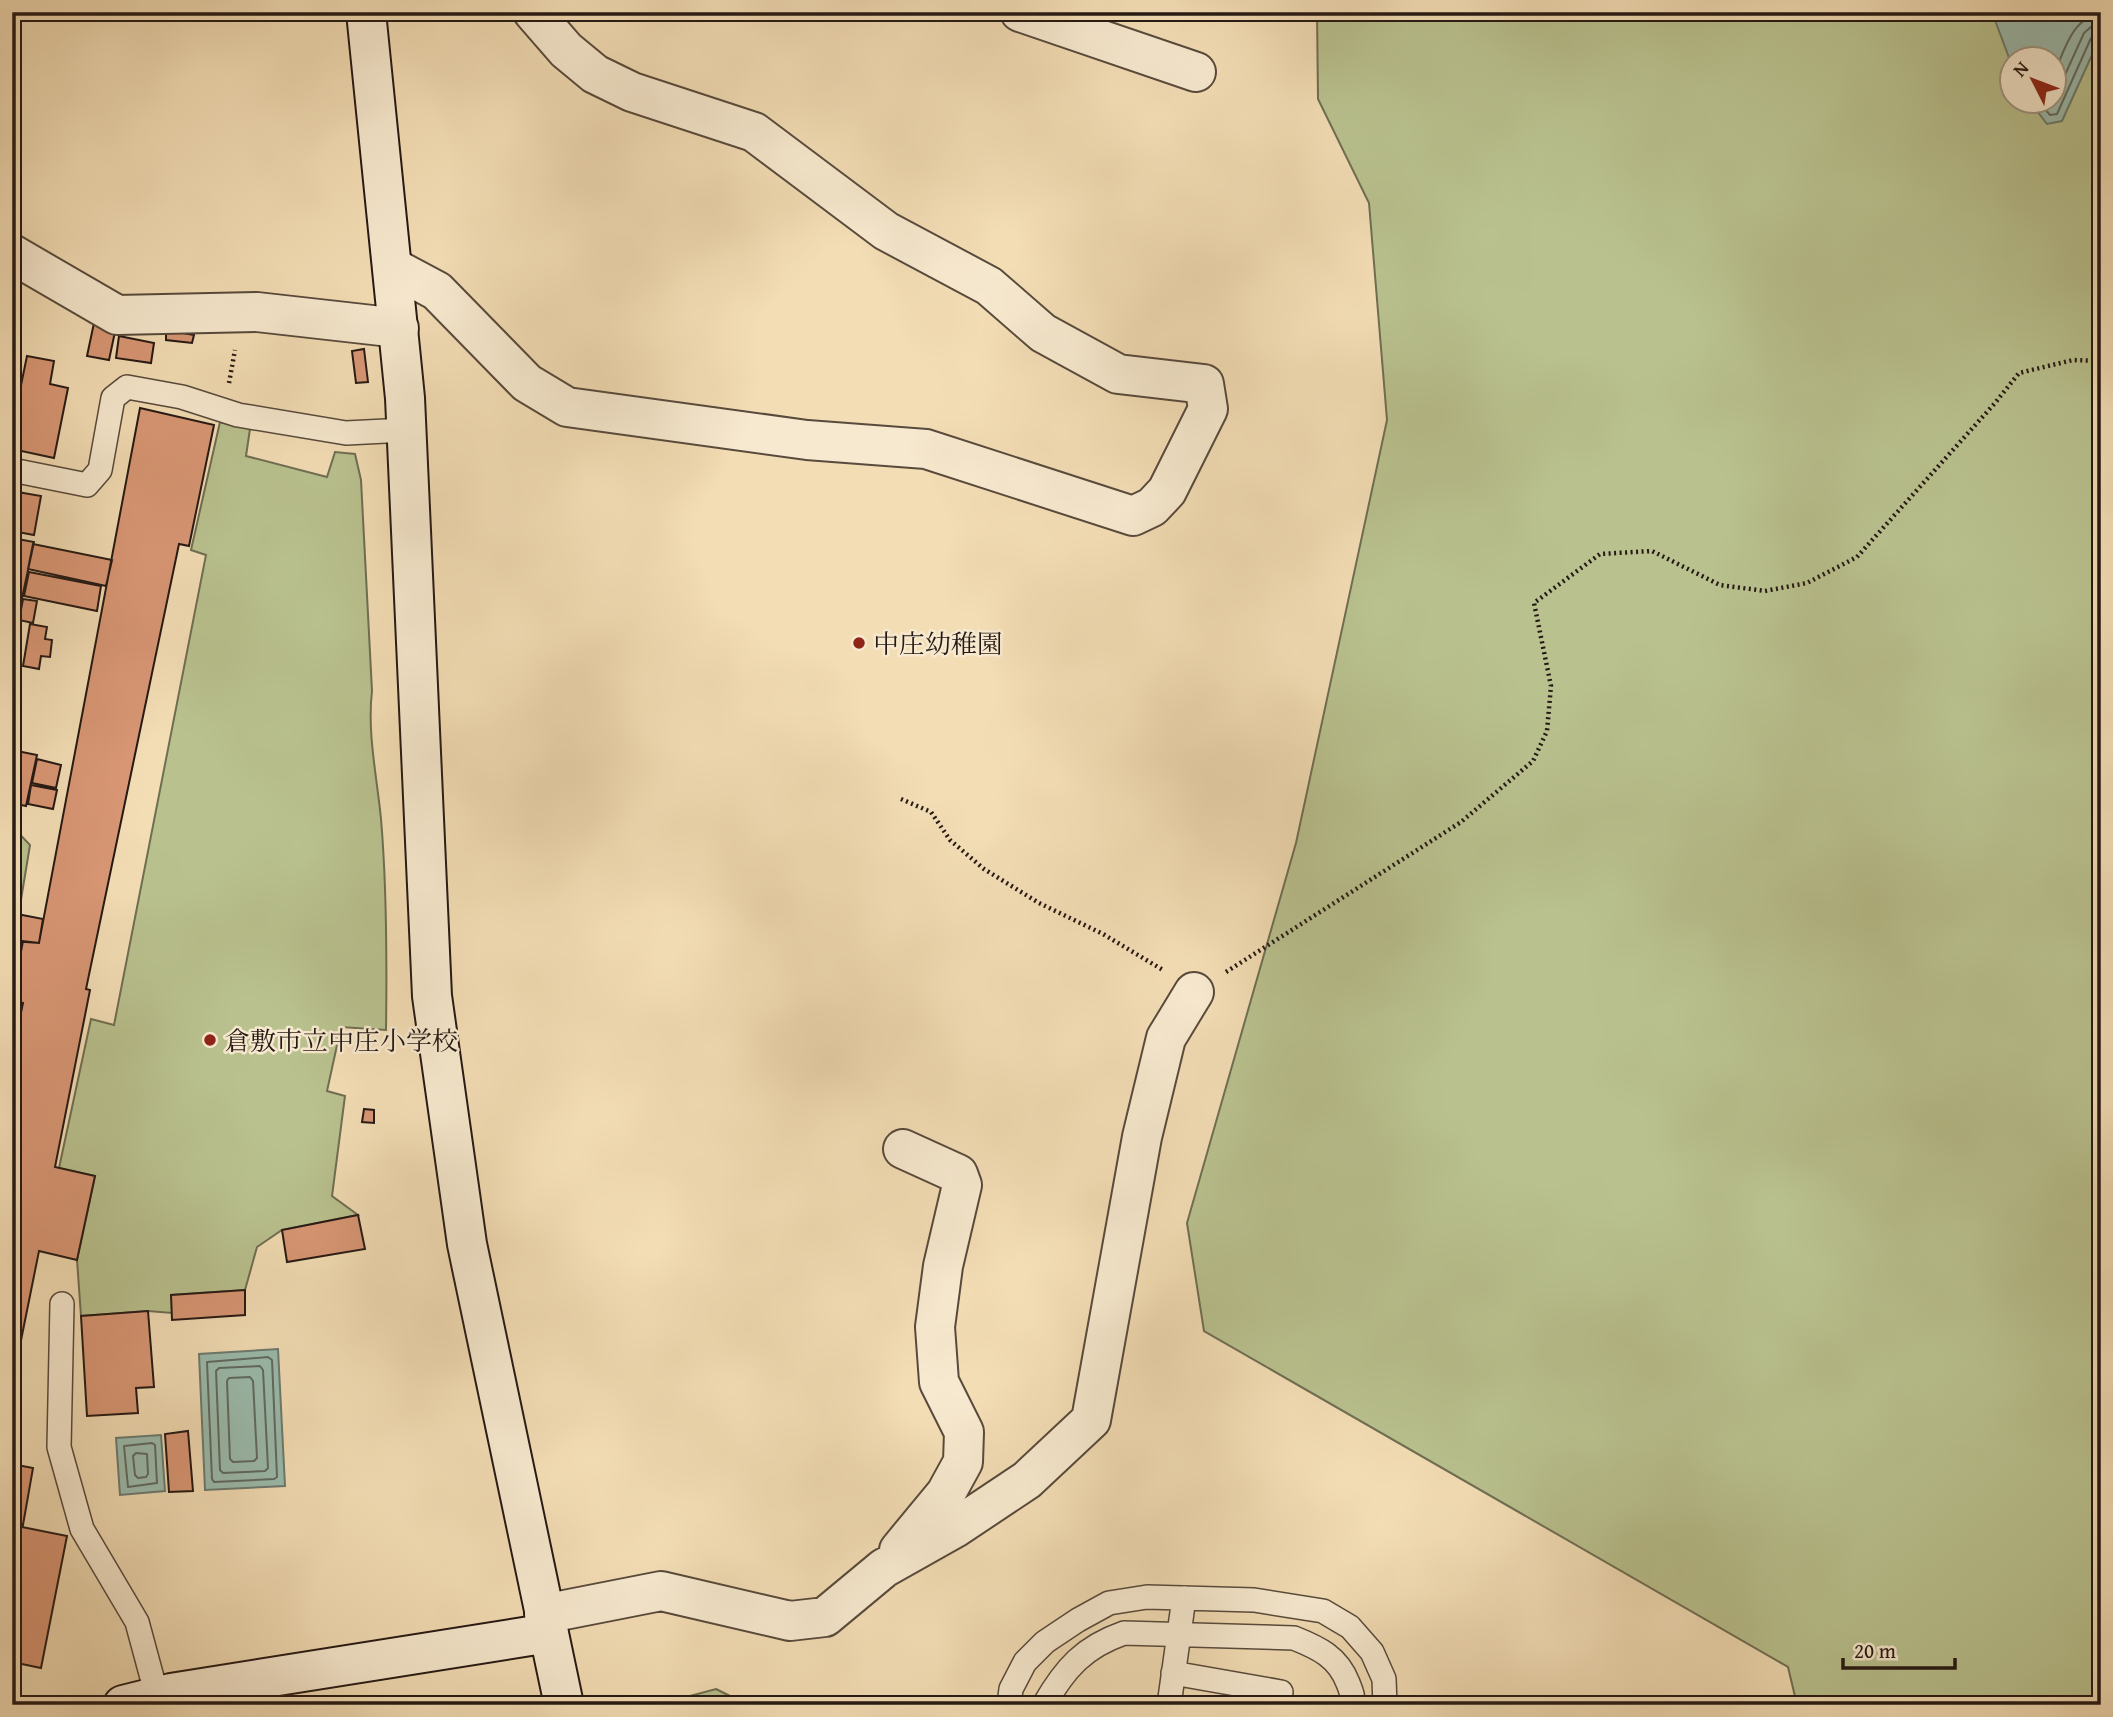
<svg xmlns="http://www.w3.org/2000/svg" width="2113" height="1717" viewBox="0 0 2113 1717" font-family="'Gentium Book Plus','Noto Serif JP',serif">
<rect width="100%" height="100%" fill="#f3ddb5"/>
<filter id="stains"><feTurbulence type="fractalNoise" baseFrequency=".00286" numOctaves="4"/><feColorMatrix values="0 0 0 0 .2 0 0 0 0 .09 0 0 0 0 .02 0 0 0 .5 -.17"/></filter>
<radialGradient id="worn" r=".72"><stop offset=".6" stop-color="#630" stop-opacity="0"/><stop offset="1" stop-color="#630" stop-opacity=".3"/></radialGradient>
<path fill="#b9c28f" stroke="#6f6e52" stroke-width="2" fill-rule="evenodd" d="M 1317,12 L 2101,12 L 2101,1705 L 1797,1705 L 1788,1667 L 1204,1331 L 1187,1223 L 1296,843 L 1387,420 L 1369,203 L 1318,99 ZM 2011,60 L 2054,60 L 2054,102 L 2011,102 Z
M 220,422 L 250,429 L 246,456 L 327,477 L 335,452 L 355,454 L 361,480 L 372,691 C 367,733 377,777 381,819 C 387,889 387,960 386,1030 L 341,1027 L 327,1091 L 345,1096 L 332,1196 L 358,1215 L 282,1230 L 257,1247 L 245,1290 L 172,1295 L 172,1313 L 148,1311 L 81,1316 L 77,1260 L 95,1176 L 59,1168 L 91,1019 L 114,1025 L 206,555 L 191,550 Z
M 12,826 L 30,845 L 20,906 L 12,903 Z
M 716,1689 L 748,1705 L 656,1705 Z"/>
<path fill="#9bbcae" stroke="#6c7b70" stroke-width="2" d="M 1992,12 L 2101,12 L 2101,35 L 2062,121 L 2047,124 L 2030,102 L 2054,102 L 2054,60 L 2011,60 L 2011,63 Z
M 278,1349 L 285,1486 L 205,1490 L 199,1354 Z
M 161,1435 L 165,1491 L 120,1495 L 116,1438 Z"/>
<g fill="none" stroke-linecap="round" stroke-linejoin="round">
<path stroke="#606a61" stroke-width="2" d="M 2054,74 C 2064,52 2072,16 2101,15
M 2054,99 L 2084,33 L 2092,26 L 2101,25
M 2039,102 L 2050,115 L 2057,114 L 2091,38 L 2096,34 L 2101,34
M 268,1357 L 272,1360 L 277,1477 L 274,1479 L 214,1482 L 212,1479 L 207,1362 Z
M 260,1366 L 263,1370 L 268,1468 L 265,1471 L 223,1473 L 220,1470 L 216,1371 L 219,1368 Z
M 250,1377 L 253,1381 L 257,1458 L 254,1461 L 233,1462 L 230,1459 L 227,1381 L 229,1378 Z
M 152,1443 L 155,1445 L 157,1483 L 128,1487 L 124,1446 Z
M 136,1453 L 147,1454 L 148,1474 L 146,1477 L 138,1478 L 135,1475 L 133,1456 Z"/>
</g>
<path fill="#d99775" stroke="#251914" stroke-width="2" d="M 94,323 L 116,327 L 109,360 L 87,356 Z
M 166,330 L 194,335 L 192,343 L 166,340 Z
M 119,336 L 154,343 L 151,363 L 116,358 Z
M 364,349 L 368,382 L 356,383 L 352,351 Z
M 27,356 L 54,361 L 50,384 L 68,388 L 54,458 L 12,449 L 12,429 Z
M 140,408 L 214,425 L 189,546 L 179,544 L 86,989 L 90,990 L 55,1167 L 95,1176 L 77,1260 L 39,1251 L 12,1385 L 12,1056 L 23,1003 L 12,1000 L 12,998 L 23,941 L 39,943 Z
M 12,491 L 41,496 L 34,535 L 12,531 Z
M 12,538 L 34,542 L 12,645 Z
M 33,544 L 112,560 L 106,586 L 28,569 Z
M 29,572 L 101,586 L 97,611 L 24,596 Z
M 23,599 L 37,601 L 33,623 L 19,620 Z
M 30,624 L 47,627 L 45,639 L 52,640 L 50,657 L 41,656 L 39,669 L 23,666 Z
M 12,750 L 37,755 L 26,806 L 12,803 Z
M 37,759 L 61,765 L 56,788 L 32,783 Z
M 31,785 L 57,790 L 53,809 L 28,804 Z
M 12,913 L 43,919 L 39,943 L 12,941 Z
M 364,1109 L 374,1110 L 374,1123 L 362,1122 Z
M 358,1215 L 365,1249 L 287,1262 L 282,1230 Z
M 245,1290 L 245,1315 L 172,1320 L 171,1295 Z
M 148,1311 L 154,1387 L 136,1388 L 138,1413 L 87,1416 L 81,1316 Z
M 188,1431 L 193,1491 L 169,1492 L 165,1434 Z
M 12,1464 L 33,1468 L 23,1525 L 12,1523 Z
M 12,1525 L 67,1536 L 41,1668 L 12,1662 Z"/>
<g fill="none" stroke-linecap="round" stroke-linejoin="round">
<defs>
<path id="lane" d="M 12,470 L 87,485 L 100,470 L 113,398 L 127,387 L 182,397 L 238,415 L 346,433 L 406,430
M 62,1304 L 59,1447 L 82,1529 L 137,1622 L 157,1696
M 1173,1673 L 1281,1692 L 1278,1705
M 1009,1705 L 1011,1689 L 1025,1662 L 1045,1642 L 1078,1620 L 1109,1603 L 1147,1597 L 1254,1600 L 1323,1611 L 1350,1627 L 1372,1652 L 1384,1679 L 1385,1705
M 1044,1705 C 1065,1668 1084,1647 1124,1633 L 1294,1638 C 1319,1648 1338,1657 1348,1683 C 1351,1691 1354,1696 1352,1705
M 1169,1705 L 1184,1598"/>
<path id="street" d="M 1020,12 L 1196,72
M 12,254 L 117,315 L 257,312 L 399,328
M 392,267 L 437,291 L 527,383 L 567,407 L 807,440 L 926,449 L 1133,516 L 1152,507 L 1167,491 L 1208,409 L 1204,384 L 1118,374 L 1043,333 L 989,286 L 886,231 L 754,132 L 632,92 L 595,74 L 566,50 L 533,12
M 899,1550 L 946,1493 L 963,1462 L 964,1432 L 939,1382 L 935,1327 L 943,1266 L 962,1185 L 958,1174 L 903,1149
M 544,1614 L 661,1591 L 790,1621 L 825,1617 L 884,1568 L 955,1528 L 1027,1480 L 1091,1420 L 1142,1137 L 1166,1038 L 1194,992"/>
<path id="secondary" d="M 366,12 L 405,398 L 432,996 L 467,1244 L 564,1705
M 123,1705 L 171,1693 L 549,1633"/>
</defs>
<use href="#lane" stroke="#584a3c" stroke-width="26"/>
<use href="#street" stroke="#584a3c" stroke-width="42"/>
<use href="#secondary" stroke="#251914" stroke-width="42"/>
<path stroke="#251914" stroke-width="4.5" stroke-dasharray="2 3.5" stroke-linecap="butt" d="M 229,383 L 235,350
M 901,799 L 931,812 L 950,840 L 984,869 L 1039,903 L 1103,934 L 1163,970
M 1226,972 L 1461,822 L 1533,761 L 1547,731 L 1551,686 L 1534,603 L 1600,554 L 1652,551 L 1720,585 L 1765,591 L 1807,583 L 1857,557 L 1995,403 L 2019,373 L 2073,360 L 2101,361
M 12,994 L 13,994"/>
<use href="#lane" stroke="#f7e9cf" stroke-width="23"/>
<use href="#street" stroke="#f7e9cf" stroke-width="38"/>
<use href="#secondary" stroke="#f7e9cf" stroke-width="38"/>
</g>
<g fill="#8f2418" stroke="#f7e9cf" stroke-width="2.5">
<circle cx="859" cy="643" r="7"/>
<circle cx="210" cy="1040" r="7"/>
</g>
<g text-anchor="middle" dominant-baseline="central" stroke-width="5" stroke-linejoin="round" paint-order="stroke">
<g font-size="26" fill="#251914" stroke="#f7e9cf" text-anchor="start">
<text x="873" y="643">中庄幼稚園</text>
<text x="224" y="1040">倉敷市立中庄小学校</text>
</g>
</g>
<rect width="2113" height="1717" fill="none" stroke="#f3ddb5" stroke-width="42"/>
<rect x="14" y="14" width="2085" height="1689" fill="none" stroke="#251914" stroke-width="3.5"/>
<rect x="21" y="21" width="2071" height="1675" fill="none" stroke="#251914" stroke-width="2"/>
<g transform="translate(2033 80) rotate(312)"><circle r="33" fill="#f7e9cf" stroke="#a39684" stroke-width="2"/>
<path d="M0-5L12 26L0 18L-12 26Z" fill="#8f2418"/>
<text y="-10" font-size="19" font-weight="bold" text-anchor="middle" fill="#251914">N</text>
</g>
<path d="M1843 1658v10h112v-10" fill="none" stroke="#251914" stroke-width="3.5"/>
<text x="1854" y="1658" font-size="21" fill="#251914" stroke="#f7e9cf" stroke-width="5" paint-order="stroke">20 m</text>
<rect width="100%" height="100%" filter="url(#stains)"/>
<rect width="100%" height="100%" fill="url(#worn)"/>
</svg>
